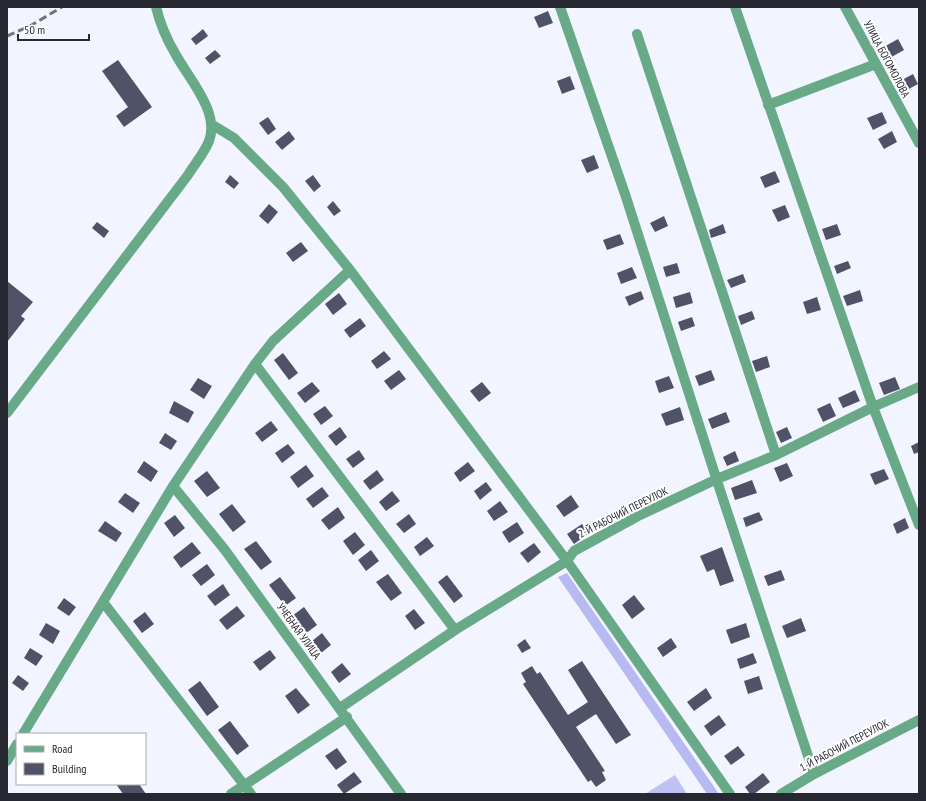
<svg xmlns="http://www.w3.org/2000/svg" width="926" height="801" viewBox="0 0 926 801" font-family="'PT Sans Narrow',sans-serif">
<rect width="100%" height="100%" fill="#f2f4ff"/>
<path fill="#bec1f1" d="M 675,775 L 687,794 L 645,794 Z"/>
<path fill="#b6baf0" d="M 567,573 L 719,794 L 707,794 L 558,577 Z"/>
<path fill="#505268" d="M 548,11 L 553,23 L 539,28 L 534,17 Z
M 203,29 L 208,36 L 196,45 L 191,39 Z
M 898,39 L 904,50 L 888,59 L 882,48 Z
M 215,50 L 221,56 L 210,64 L 205,58 Z
M 118,60 L 152,107 L 124,127 L 116,116 L 128,107 L 102,71 Z
M 913,74 L 918,84 L 905,91 L 900,81 Z
M 570,76 L 575,89 L 562,94 L 557,81 Z
M 882,112 L 887,123 L 873,130 L 867,118 Z
M 268,117 L 276,129 L 268,135 L 259,123 Z
M 289,131 L 295,139 L 282,150 L 275,142 Z
M 892,131 L 897,142 L 884,149 L 878,139 Z
M 594,155 L 599,168 L 587,173 L 581,160 Z
M 775,171 L 780,182 L 765,188 L 760,177 Z
M 230,175 L 239,183 L 234,189 L 225,182 Z
M 313,175 L 321,186 L 314,192 L 305,181 Z
M 333,201 L 341,211 L 334,216 L 327,207 Z
M 269,204 L 278,212 L 268,224 L 259,216 Z
M 785,205 L 790,217 L 778,222 L 772,210 Z
M 664,216 L 668,226 L 655,232 L 650,223 Z
M 97,222 L 109,231 L 104,238 L 92,228 Z
M 723,224 L 726,233 L 711,238 L 709,230 Z
M 837,224 L 841,235 L 826,240 L 822,229 Z
M 620,234 L 624,244 L 607,250 L 603,240 Z
M 301,242 L 308,251 L 293,262 L 286,253 Z
M 848,261 L 851,268 L 837,274 L 834,266 Z
M 677,263 L 680,273 L 666,277 L 663,267 Z
M 632,267 L 637,278 L 621,284 L 617,273 Z
M 743,274 L 746,282 L 731,288 L 727,280 Z
M 7,281 L 33,302 L 21,316 L 25,319 L 7,342 Z
M 860,290 L 863,301 L 847,306 L 843,296 Z
M 641,291 L 644,299 L 629,306 L 625,297 Z
M 690,292 L 693,303 L 676,308 L 673,297 Z
M 339,293 L 347,304 L 333,315 L 325,304 Z
M 817,297 L 821,310 L 807,314 L 803,302 Z
M 752,311 L 755,319 L 741,325 L 738,316 Z
M 692,317 L 695,326 L 681,331 L 678,322 Z
M 360,318 L 366,326 L 350,338 L 344,330 Z
M 384,351 L 391,359 L 377,369 L 371,361 Z
M 283,353 L 298,373 L 289,380 L 274,360 Z
M 767,356 L 770,367 L 756,372 L 752,361 Z
M 399,370 L 406,379 L 391,390 L 384,381 Z
M 711,370 L 715,380 L 699,386 L 695,376 Z
M 669,376 L 674,388 L 659,393 L 655,381 Z
M 895,377 L 900,389 L 884,395 L 879,383 Z
M 198,378 L 212,386 L 204,399 L 190,390 Z
M 312,382 L 320,391 L 305,403 L 297,393 Z
M 482,382 L 491,393 L 479,402 L 470,391 Z
M 855,390 L 860,401 L 843,408 L 838,398 Z
M 174,401 L 194,412 L 188,423 L 169,413 Z
M 830,403 L 836,416 L 823,422 L 817,409 Z
M 325,406 L 333,416 L 321,425 L 313,414 Z
M 680,407 L 684,420 L 666,426 L 661,414 Z
M 726,412 L 730,422 L 712,429 L 708,419 Z
M 271,421 L 278,430 L 262,442 L 255,433 Z
M 340,427 L 347,437 L 336,446 L 328,436 Z
M 787,427 L 792,438 L 781,443 L 776,432 Z
M 165,433 L 177,441 L 171,450 L 159,443 Z
M 919,442 L 919,452 L 914,454 L 911,446 Z
M 288,444 L 295,453 L 282,463 L 275,453 Z
M 359,450 L 365,459 L 353,468 L 346,459 Z
M 735,451 L 739,461 L 727,466 L 723,457 Z
M 144,461 L 158,471 L 151,482 L 137,472 Z
M 468,462 L 475,471 L 460,482 L 454,473 Z
M 787,463 L 793,476 L 780,482 L 774,468 Z
M 306,465 L 314,476 L 298,488 L 290,477 Z
M 884,469 L 889,479 L 875,485 L 870,474 Z
M 377,470 L 384,480 L 370,490 L 363,481 Z
M 207,471 L 220,488 L 207,497 L 194,481 Z
M 752,480 L 757,493 L 735,500 L 731,488 Z
M 486,482 L 492,490 L 480,500 L 474,491 Z
M 322,487 L 329,496 L 313,508 L 306,499 Z
M 392,491 L 400,501 L 386,511 L 379,502 Z
M 125,493 L 140,503 L 133,513 L 118,502 Z
M 571,495 L 579,507 L 564,517 L 556,506 Z
M 500,501 L 508,512 L 494,521 L 487,511 Z
M 232,504 L 246,522 L 233,532 L 219,514 Z
M 338,507 L 345,518 L 329,530 L 321,520 Z
M 759,512 L 763,520 L 746,527 L 743,518 Z
M 409,514 L 416,524 L 404,533 L 396,524 Z
M 175,515 L 185,528 L 174,537 L 164,523 Z
M 905,518 L 909,528 L 897,534 L 893,524 Z
M 105,521 L 122,533 L 116,542 L 98,531 Z
M 517,522 L 524,533 L 509,543 L 502,532 Z
M 582,524 L 589,533 L 574,544 L 567,534 Z
M 355,532 L 365,545 L 353,555 L 343,541 Z
M 427,537 L 434,546 L 420,556 L 414,547 Z
M 256,541 L 272,562 L 261,570 L 244,549 Z
M 192,542 L 201,553 L 181,568 L 173,557 Z
M 534,543 L 541,552 L 528,563 L 520,553 Z
M 722,547 L 734,581 L 720,586 L 714,569 L 707,572 L 700,556 Z
M 371,550 L 379,561 L 366,571 L 358,560 Z
M 207,564 L 215,575 L 201,586 L 192,575 Z
M 781,570 L 785,580 L 768,586 L 764,576 Z
M 388,574 L 402,593 L 391,601 L 376,582 Z
M 447,575 L 463,596 L 454,603 L 438,582 Z
M 280,577 L 296,598 L 285,606 L 269,585 Z
M 223,584 L 230,595 L 215,606 L 207,596 Z
M 634,595 L 645,609 L 632,619 L 622,605 Z
M 64,598 L 76,607 L 69,616 L 57,608 Z
M 237,606 L 245,616 L 227,630 L 219,620 Z
M 304,607 L 317,625 L 305,634 L 292,616 Z
M 414,609 L 425,623 L 415,630 L 405,616 Z
M 145,612 L 154,624 L 142,633 L 133,621 Z
M 801,618 L 806,631 L 787,638 L 782,626 Z
M 46,623 L 60,631 L 53,644 L 39,635 Z
M 746,623 L 750,637 L 731,644 L 726,630 Z
M 322,633 L 331,645 L 321,653 L 312,641 Z
M 671,638 L 677,647 L 663,657 L 657,648 Z
M 525,639 L 531,648 L 522,653 L 517,645 Z
M 30,648 L 43,656 L 36,666 L 24,658 Z
M 270,650 L 276,658 L 260,671 L 253,662 Z
M 753,653 L 757,663 L 740,669 L 737,659 Z
M 582,661 L 631,735 L 616,744 L 596,714 L 576,727 L 605,771 L 602,772 L 606,780 L 596,787 L 591,780 L 588,782 L 523,684 L 526,682 L 521,673 L 532,666 L 537,674 L 540,672 L 568,715 L 588,702 L 568,670 Z
M 342,663 L 351,674 L 339,683 L 331,672 Z
M 18,675 L 29,683 L 23,691 L 12,683 Z
M 759,676 L 763,689 L 748,694 L 744,681 Z
M 200,681 L 219,707 L 207,716 L 188,690 Z
M 296,688 L 310,705 L 298,714 L 285,696 Z
M 706,688 L 712,698 L 694,711 L 687,702 Z
M 719,715 L 726,725 L 711,736 L 704,726 Z
M 230,721 L 249,746 L 237,755 L 218,730 Z
M 738,746 L 745,755 L 731,765 L 724,756 Z
M 337,748 L 347,762 L 336,770 L 325,756 Z
M 354,772 L 362,782 L 344,794 L 337,785 Z
M 763,773 L 770,782 L 754,794 L 750,794 L 745,787 Z
M 116,784 L 139,784 L 146,794 L 123,794 Z"/>
<g fill="none" stroke-linecap="round" stroke-linejoin="round">
<path stroke="#68a988" stroke-width="10" d="M 560,7 L 625,194 L 719,487 L 814,774
M 735,7 L 873,407 L 919,525
M 845,7 L 919,143
M 637,34 L 776,455
M 768,105 L 876,64
M 211,124 L 234,138 L 283,187 L 350,270 L 567,561 L 730,794
M 255,364 L 455,630
M 7,413 L 188,175 C 194,165 205,152 209,141 C 220,112 189,79 176,55 C 167,40 160,24 156,7
M 173,486 L 225,550 L 401,794
M 103,602 L 251,794
M 340,708 L 455,630 L 567,561 L 574,551 L 638,516 L 717,479 L 776,455 L 873,407 L 919,387
M 23,734 L 173,486 L 255,364 L 273,341 L 350,270
M 7,761 L 17,744
M 231,794 L 347,717
M 781,794 L 814,774 L 919,720"/>
<path stroke="#71737d" stroke-width="3" stroke-dasharray="8 4" stroke-linecap="butt" d="M 7,36 L 30,26 L 62,7"/>
</g>
<g text-anchor="middle" dominant-baseline="central" stroke-width="4" stroke-linejoin="round" paint-order="stroke">
<g font-size="11" fill="#272832" stroke="#fff">
<text transform="translate(887 59) rotate(62)">УЛИЦА БОГОМОЛОВА</text>
<text transform="translate(623 512) rotate(-27)">2-Й РАБОЧИЙ ПЕРЕУЛОК</text>
<text transform="translate(299 631) rotate(54)">УЧЕБНАЯ УЛИЦА</text>
<text transform="translate(844 745) rotate(-28)">1-Й РАБОЧИЙ ПЕРЕУЛОК</text>
</g>
</g>
<rect width="926" height="801" fill="none" stroke="#272832" stroke-width="16"/>
<rect x="16" y="733" width="130" height="52" fill="#ffffff" stroke="#a9a9ad"/>
<rect x="24" y="746" width="20" height="6" fill="#68a988" stroke="#a9a9ad"/>
<text x="52" y="753" font-size="12" fill="#272832">Road</text>
<rect x="24" y="763" width="20" height="12" fill="#505268" stroke="#a9a9ad"/>
<text x="52" y="773" font-size="12" fill="#272832">Building</text>
<path d="M18 34v6h71v-6" fill="none" stroke="#272832" stroke-width="2"/>
<text x="24" y="34" font-size="12" fill="#272832" stroke="#ffffff" stroke-width="3" paint-order="stroke">50 m</text>
</svg>
